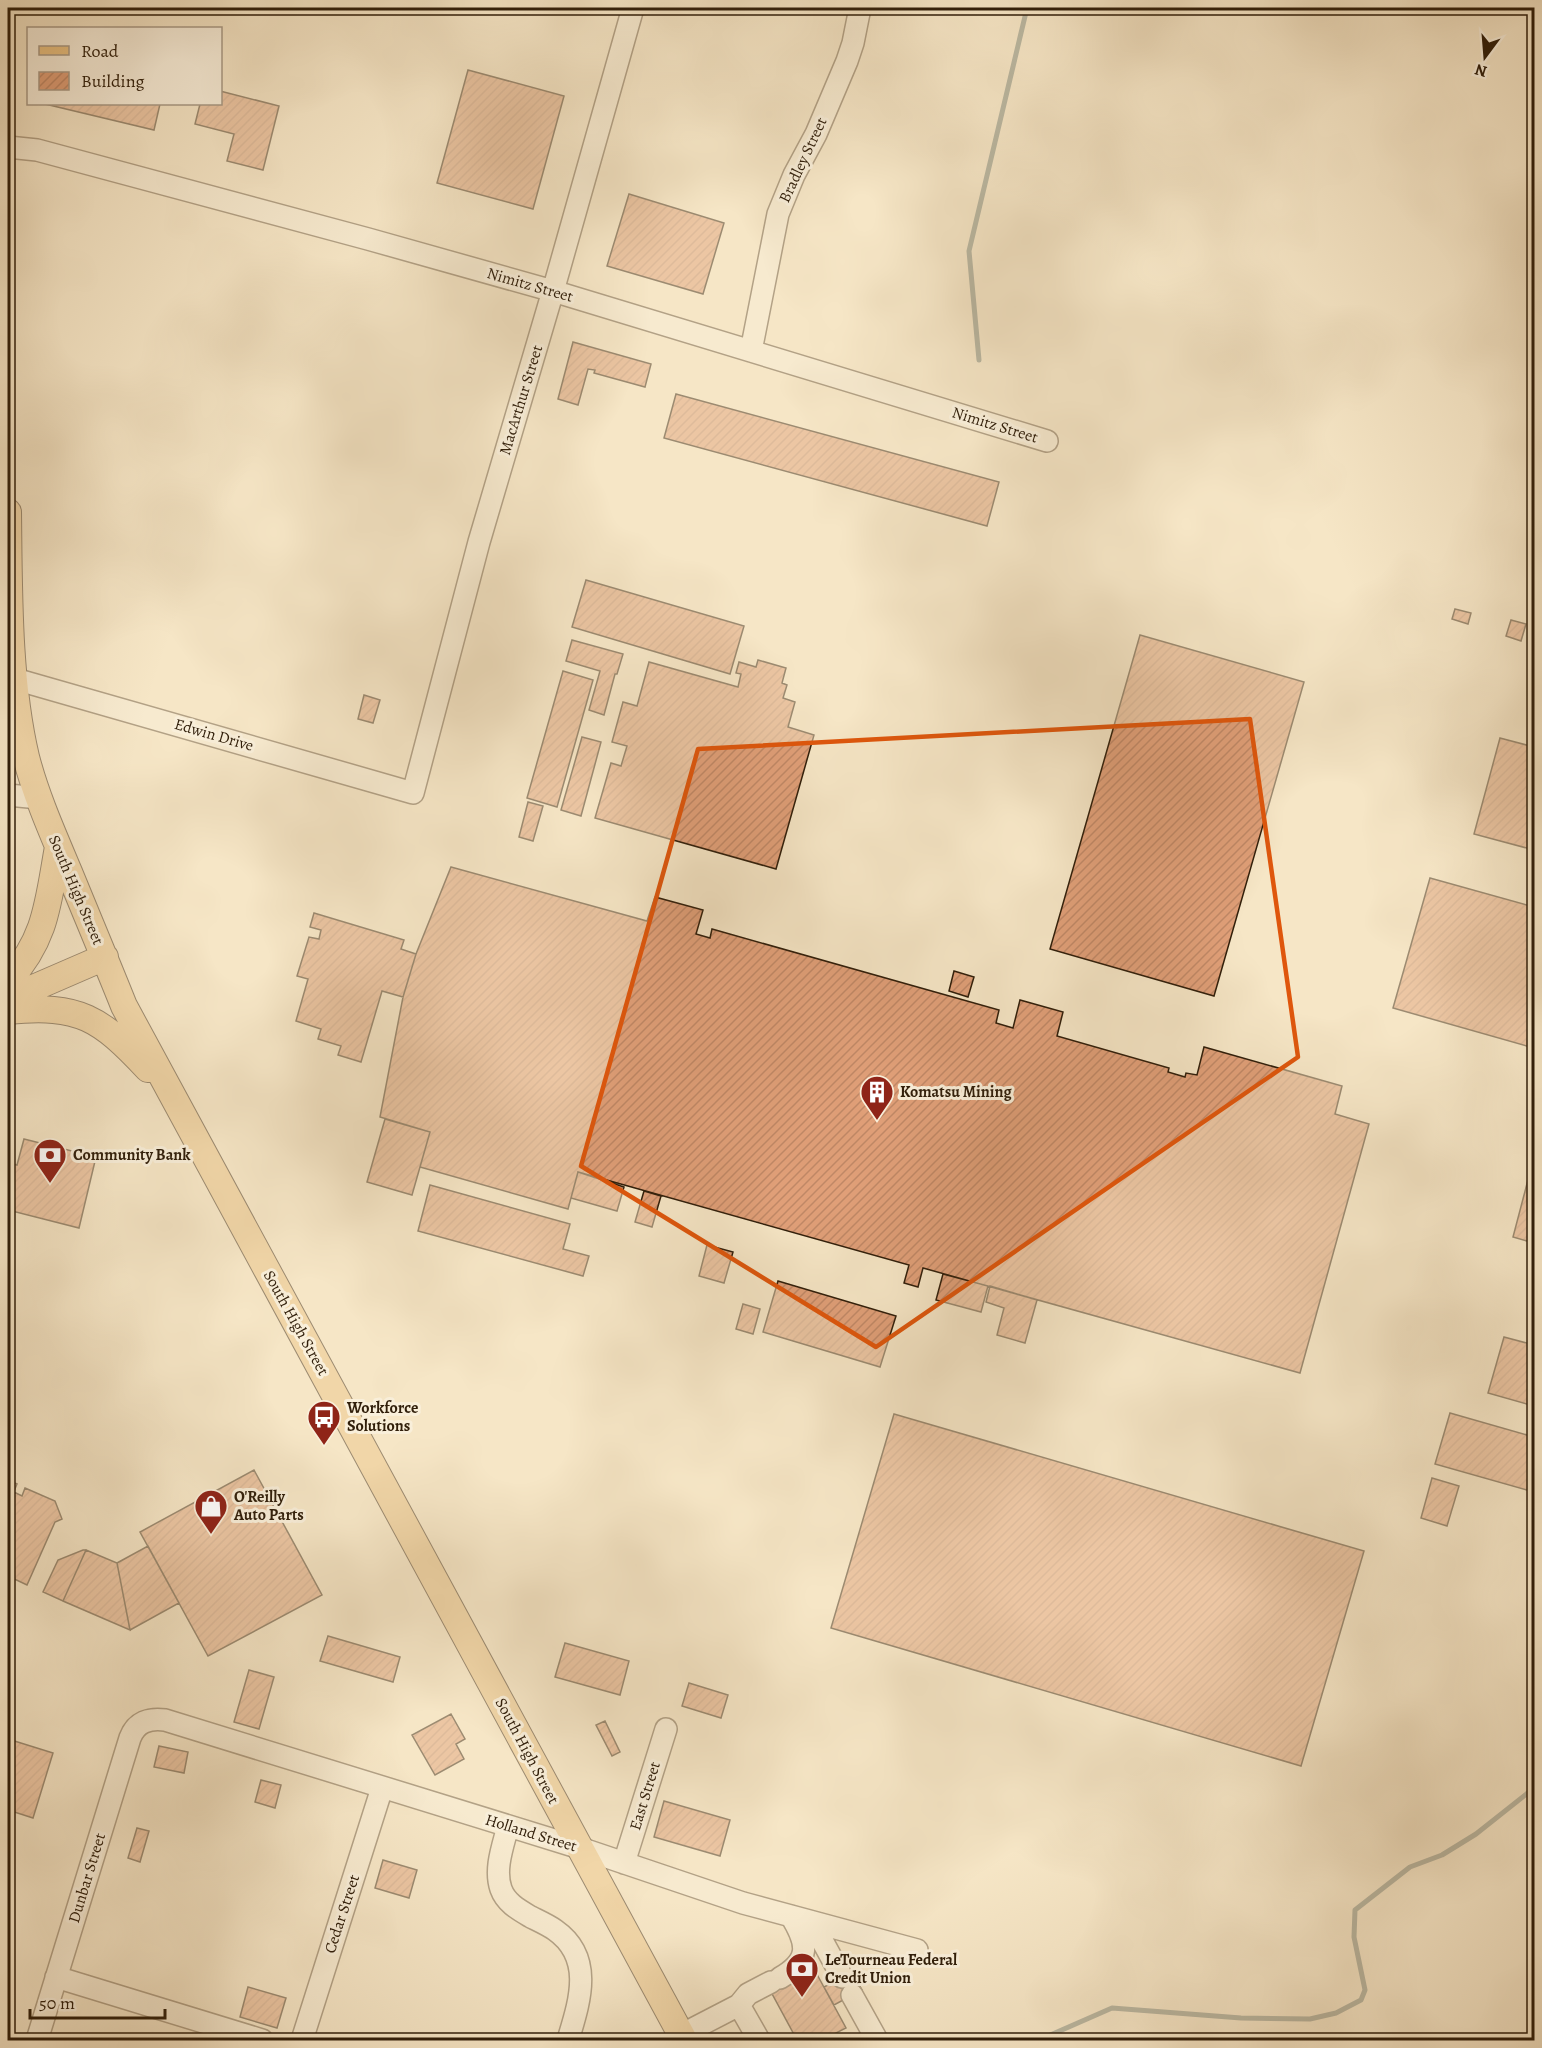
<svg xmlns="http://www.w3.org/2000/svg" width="1542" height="2048" viewBox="0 0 1542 2048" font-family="Alegreya,serif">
<defs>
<pattern id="building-hatch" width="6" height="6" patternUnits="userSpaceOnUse" patternTransform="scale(1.5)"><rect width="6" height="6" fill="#e09f78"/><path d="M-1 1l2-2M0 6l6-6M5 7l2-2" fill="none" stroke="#c08866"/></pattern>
</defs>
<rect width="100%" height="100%" fill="#f6e6c6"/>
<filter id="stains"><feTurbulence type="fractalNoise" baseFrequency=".00333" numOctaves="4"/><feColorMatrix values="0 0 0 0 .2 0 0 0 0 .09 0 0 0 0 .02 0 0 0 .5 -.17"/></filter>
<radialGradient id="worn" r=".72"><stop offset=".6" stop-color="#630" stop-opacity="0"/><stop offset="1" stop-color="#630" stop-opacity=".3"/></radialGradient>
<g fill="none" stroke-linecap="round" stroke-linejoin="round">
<path stroke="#717e73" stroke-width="5" d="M 979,360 L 969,251 L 1027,8
M 1039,2040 L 1112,2008 L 1241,2018 L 1310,2019 L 1336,2013 L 1361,2000 L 1365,1990 L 1354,1937 L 1355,1910 L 1410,1867 L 1442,1855 L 1476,1834 L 1534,1788"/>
</g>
<path fill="url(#building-hatch)" stroke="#301e0a" stroke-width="1.5" d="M 468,70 L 564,96 L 533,209 L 437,183 Z
M 220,91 L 279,106 L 263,170 L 227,161 L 234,134 L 195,124 L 200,104 L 220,104 Z
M 45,104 L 160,104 L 154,130 Z
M 629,194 L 724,223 L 703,294 L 607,266 Z
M 573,342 L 651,364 L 645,387 L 594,373 L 595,370 L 588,369 L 578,405 L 558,399 Z
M 676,394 L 999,482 L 987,526 L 664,438 Z
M 586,580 L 744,626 L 730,674 L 572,627 Z
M 1455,609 L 1471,613 L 1468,624 L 1452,619 Z
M 1511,620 L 1526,624 L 1521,641 L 1506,636 Z
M 1140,635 L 1304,682 L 1214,996 L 1050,949 Z
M 572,640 L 623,654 L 617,674 L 615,674 L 604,715 L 589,710 L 600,671 L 566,661 Z
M 758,660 L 786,668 L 782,683 L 787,685 L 783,698 L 795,702 L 788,727 L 814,735 L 776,869 L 595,818 L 611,763 L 621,766 L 627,746 L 612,742 L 623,702 L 637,706 L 649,662 L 738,687 L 741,674 L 736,673 L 739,662 L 756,667 Z
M 563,671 L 593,680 L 557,807 L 527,798 Z
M 364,695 L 380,700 L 373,723 L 358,719 Z
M 582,737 L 601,742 L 581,816 L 561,810 Z
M 1500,738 L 1534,747 L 1534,850 L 1474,834 Z
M 528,802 L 543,806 L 533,841 L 519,837 Z
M 451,867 L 647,921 L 655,897 L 703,910 L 696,934 L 710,938 L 712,929 L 999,1010 L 996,1023 L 1013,1028 L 1020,1000 L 1063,1012 L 1057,1036 L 1169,1068 L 1168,1072 L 1185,1077 L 1186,1073 L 1197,1075 L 1204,1047 L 1342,1086 L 1335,1114 L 1369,1124 L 1300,1373 L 923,1268 L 918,1287 L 904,1283 L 909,1265 L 578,1172 L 568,1209 L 420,1167 L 430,1132 L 380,1117 L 403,997 L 416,954 Z
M 1430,878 L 1534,907 L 1534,1048 L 1393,1008 Z
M 314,913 L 404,940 L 401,949 L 416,954 L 403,997 L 382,991 L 361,1062 L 338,1055 L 341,1046 L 318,1039 L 321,1029 L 296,1021 L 308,979 L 297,976 L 309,937 L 319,939 L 321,930 L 310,927 Z
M 954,971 L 974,977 L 968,997 L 949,991 Z
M 385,1119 L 430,1132 L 412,1195 L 367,1182 Z
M 24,1139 L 96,1157 L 79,1228 L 8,1210 L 12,1184 L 8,1183 L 8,1163 L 17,1165 Z
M 578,1172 L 624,1187 L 617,1211 L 571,1198 Z
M 1529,1176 L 1534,1178 L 1534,1243 L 1513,1237 Z
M 430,1185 L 570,1224 L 563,1249 L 589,1256 L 583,1276 L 418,1231 Z
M 644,1191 L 661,1196 L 652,1227 L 635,1222 Z
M 707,1245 L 733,1252 L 724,1283 L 699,1276 Z
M 943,1274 L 988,1286 L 981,1312 L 936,1300 Z
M 778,1281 L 896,1316 L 880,1367 L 763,1332 Z
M 990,1286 L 1037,1300 L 1025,1343 L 997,1335 L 1004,1308 L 986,1302 Z
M 743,1304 L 760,1309 L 753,1334 L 736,1329 Z
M 1504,1337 L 1534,1345 L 1534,1406 L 1488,1393 Z
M 1450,1413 L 1534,1437 L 1534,1492 L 1435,1464 Z
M 894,1414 L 1364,1551 L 1301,1766 L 831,1628 Z
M 254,1470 L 322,1595 L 208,1656 L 140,1532 Z
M 1432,1478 L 1459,1486 L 1447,1526 L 1421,1518 Z
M 8,1480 L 17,1484 L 8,1506 Z
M 25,1488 L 55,1501 L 62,1519 L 55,1522 L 27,1585 L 8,1576 L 8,1506 L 14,1492 L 22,1496 Z
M 148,1546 L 179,1603 L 130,1630 L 117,1563 Z
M 83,1550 L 86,1550 L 63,1601 L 43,1592 L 58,1560 Z
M 86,1550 L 117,1563 L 130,1630 L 63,1601 Z
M 328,1636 L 400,1657 L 393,1682 L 320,1661 Z
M 565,1643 L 629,1661 L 620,1695 L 555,1677 Z
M 249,1670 L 274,1677 L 259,1729 L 234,1722 Z
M 689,1683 L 728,1695 L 721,1718 L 682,1706 Z
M 451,1714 L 465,1739 L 456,1744 L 464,1759 L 435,1775 L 412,1735 Z
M 605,1721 L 620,1752 L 612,1756 L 596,1725 Z
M 8,1739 L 53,1753 L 33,1818 L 8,1810 Z
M 159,1746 L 188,1752 L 184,1773 L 154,1767 Z
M 261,1780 L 281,1785 L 275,1808 L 255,1802 Z
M 664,1801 L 730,1820 L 720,1856 L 654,1837 Z
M 137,1828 L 149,1831 L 140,1862 L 128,1858 Z
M 383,1860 L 417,1870 L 409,1898 L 375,1888 Z
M 813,1967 L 846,2028 L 822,2040 L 797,2040 L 770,1990 Z
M 852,1972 L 862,1990 L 834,2005 L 824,1987 Z
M 248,1987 L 286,1998 L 277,2028 L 240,2017 Z"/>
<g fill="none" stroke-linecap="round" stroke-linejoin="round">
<defs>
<path id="minor" d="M 8,147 L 37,150 L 368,239 L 553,291 L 1047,441
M 751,351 L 778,214 L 794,175 L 816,134 L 847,61 L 853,43 L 860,8
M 15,679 L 413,793 L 479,542 L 553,291 L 633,8
M 8,795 L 39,798
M 508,1826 C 503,1846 494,1869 501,1889 C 506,1903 519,1910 531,1917 C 539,1921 548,1925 555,1930 C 595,1958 579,2003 568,2040
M 624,1863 L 666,1729
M 812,1922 L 842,1977
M 56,1977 L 262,2040
M 780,1978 C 811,1960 808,1944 791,1916
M 852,1995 L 877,2040
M 739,2005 L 748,1994 L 771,1982
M 681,2035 L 739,2005 L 759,2040
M 37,2040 L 130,1738 C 136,1722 149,1718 165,1720 L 580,1848 L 743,1903 L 917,1950
M 302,2040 L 382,1788"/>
<path id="major" d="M 8,512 C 9,590 8,681 26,757 C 36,796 53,834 69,872 C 87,916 106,961 124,1006 L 684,2040
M 8,981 C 47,938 48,902 58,847
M 8,999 L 105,957
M 8,1011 C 80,1004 100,1018 148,1069"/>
</defs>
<use href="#minor" stroke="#625039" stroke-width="24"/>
<use href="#major" stroke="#301e0a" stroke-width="28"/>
<use href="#minor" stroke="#f9efda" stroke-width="21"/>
<use href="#major" stroke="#ebc383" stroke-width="26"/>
</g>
<path d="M0 0H1542V2048H0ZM 1250,719 L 1298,1057 L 876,1347 L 581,1166 L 698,749 Z" fill="#f6e6c6" fill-opacity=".55" fill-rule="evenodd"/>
<path fill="none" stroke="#df560c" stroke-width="4.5" stroke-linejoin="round" d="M 1250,719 L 1298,1057 L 876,1347 L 581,1166 L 698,749 Z"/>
<defs>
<symbol id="building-pin" viewBox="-11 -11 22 30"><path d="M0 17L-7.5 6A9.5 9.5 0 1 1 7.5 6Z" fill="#8f2418" stroke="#f9efda"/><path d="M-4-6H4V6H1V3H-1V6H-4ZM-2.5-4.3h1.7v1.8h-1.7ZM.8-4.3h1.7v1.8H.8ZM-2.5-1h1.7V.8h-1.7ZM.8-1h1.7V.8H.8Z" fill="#fff"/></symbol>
<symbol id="bank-pin" viewBox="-11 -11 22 30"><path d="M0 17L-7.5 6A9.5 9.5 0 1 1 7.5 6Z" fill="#8f2418" stroke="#f9efda"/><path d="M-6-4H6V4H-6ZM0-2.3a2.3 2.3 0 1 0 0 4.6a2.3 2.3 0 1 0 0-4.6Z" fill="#fff"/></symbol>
<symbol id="bus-pin" viewBox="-11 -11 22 30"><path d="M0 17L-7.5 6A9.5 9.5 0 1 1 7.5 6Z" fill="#8f2418" stroke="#f9efda"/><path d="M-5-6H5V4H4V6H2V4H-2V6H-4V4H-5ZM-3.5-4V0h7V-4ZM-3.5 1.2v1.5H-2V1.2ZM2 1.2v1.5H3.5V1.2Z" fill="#fff"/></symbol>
<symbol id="shop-pin" viewBox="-11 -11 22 30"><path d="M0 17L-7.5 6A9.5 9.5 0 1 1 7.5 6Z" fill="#8f2418" stroke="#f9efda"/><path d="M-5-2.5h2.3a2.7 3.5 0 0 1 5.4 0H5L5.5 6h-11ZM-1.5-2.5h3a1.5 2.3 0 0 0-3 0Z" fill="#fff"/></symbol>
</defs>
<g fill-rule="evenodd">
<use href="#building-pin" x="858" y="1073" width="38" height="52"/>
<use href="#bank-pin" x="31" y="1136" width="38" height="52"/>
<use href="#bus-pin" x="305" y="1398" width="38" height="52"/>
<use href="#shop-pin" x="192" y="1487" width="38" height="52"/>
<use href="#bank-pin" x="783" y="1950" width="38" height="52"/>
</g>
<g text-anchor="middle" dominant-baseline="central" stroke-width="6" stroke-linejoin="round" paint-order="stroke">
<g font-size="16" fill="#301e0a" stroke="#f9efda">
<text transform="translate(803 160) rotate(-65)">Bradley Street</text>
<text transform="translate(530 285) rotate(16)">Nimitz Street</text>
<text transform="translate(521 400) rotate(-73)">MacArthur Street</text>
<text transform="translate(995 425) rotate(17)">Nimitz Street</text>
<text transform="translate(214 735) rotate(16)">Edwin Drive</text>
<text transform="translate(76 890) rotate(67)">South High Street</text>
<text transform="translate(296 1323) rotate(61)">South High Street</text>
<text transform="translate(527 1751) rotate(62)">South High Street</text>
<text transform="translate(645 1796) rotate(-73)">East Street</text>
<text transform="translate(531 1833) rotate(17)">Holland Street</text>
<text transform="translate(87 1878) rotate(-73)">Dunbar Street</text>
<text transform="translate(342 1914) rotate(-72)">Cedar Street</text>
</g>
<g font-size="16" font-weight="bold" fill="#301e0a" stroke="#f9efda" text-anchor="start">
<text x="900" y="1092">Komatsu Mining</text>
<text x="73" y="1155">Community Bank</text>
<text x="347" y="1408">Workforce<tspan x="347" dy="18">Solutions</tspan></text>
<text x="234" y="1497">O'Reilly<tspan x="234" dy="18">Auto Parts</tspan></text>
<text x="825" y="1960">LeTourneau Federal<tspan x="825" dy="18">Credit Union</tspan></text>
</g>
</g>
<rect width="1542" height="2048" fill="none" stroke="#f6e6c6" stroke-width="30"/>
<rect x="9" y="9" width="1524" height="2030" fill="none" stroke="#301e0a" stroke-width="3"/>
<rect x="15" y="15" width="1512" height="2018" fill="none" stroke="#301e0a" stroke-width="1.5"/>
<rect x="27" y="27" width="195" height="78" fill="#f9efda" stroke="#a99b87" stroke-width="1.5"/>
<rect x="39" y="46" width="30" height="9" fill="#ebc383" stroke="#a99b87" stroke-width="1.5"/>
<text x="81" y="57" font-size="18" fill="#301e0a">Road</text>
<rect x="39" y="72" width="30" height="18" fill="url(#building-hatch)" stroke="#a99b87" stroke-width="1.5"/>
<text x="81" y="87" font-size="18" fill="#301e0a">Building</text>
<g transform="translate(1485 57) rotate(196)" stroke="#f9efda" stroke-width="4.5" paint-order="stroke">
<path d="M0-4.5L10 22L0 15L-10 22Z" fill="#301e0a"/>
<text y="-9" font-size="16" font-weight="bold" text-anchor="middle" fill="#301e0a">N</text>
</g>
<path d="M30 2009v9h135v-9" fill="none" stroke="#301e0a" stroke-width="3"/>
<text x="39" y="2009" font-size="18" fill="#301e0a" stroke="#f9efda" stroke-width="4.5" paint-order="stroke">50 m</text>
<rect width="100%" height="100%" filter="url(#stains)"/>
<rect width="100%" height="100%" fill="url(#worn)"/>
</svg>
